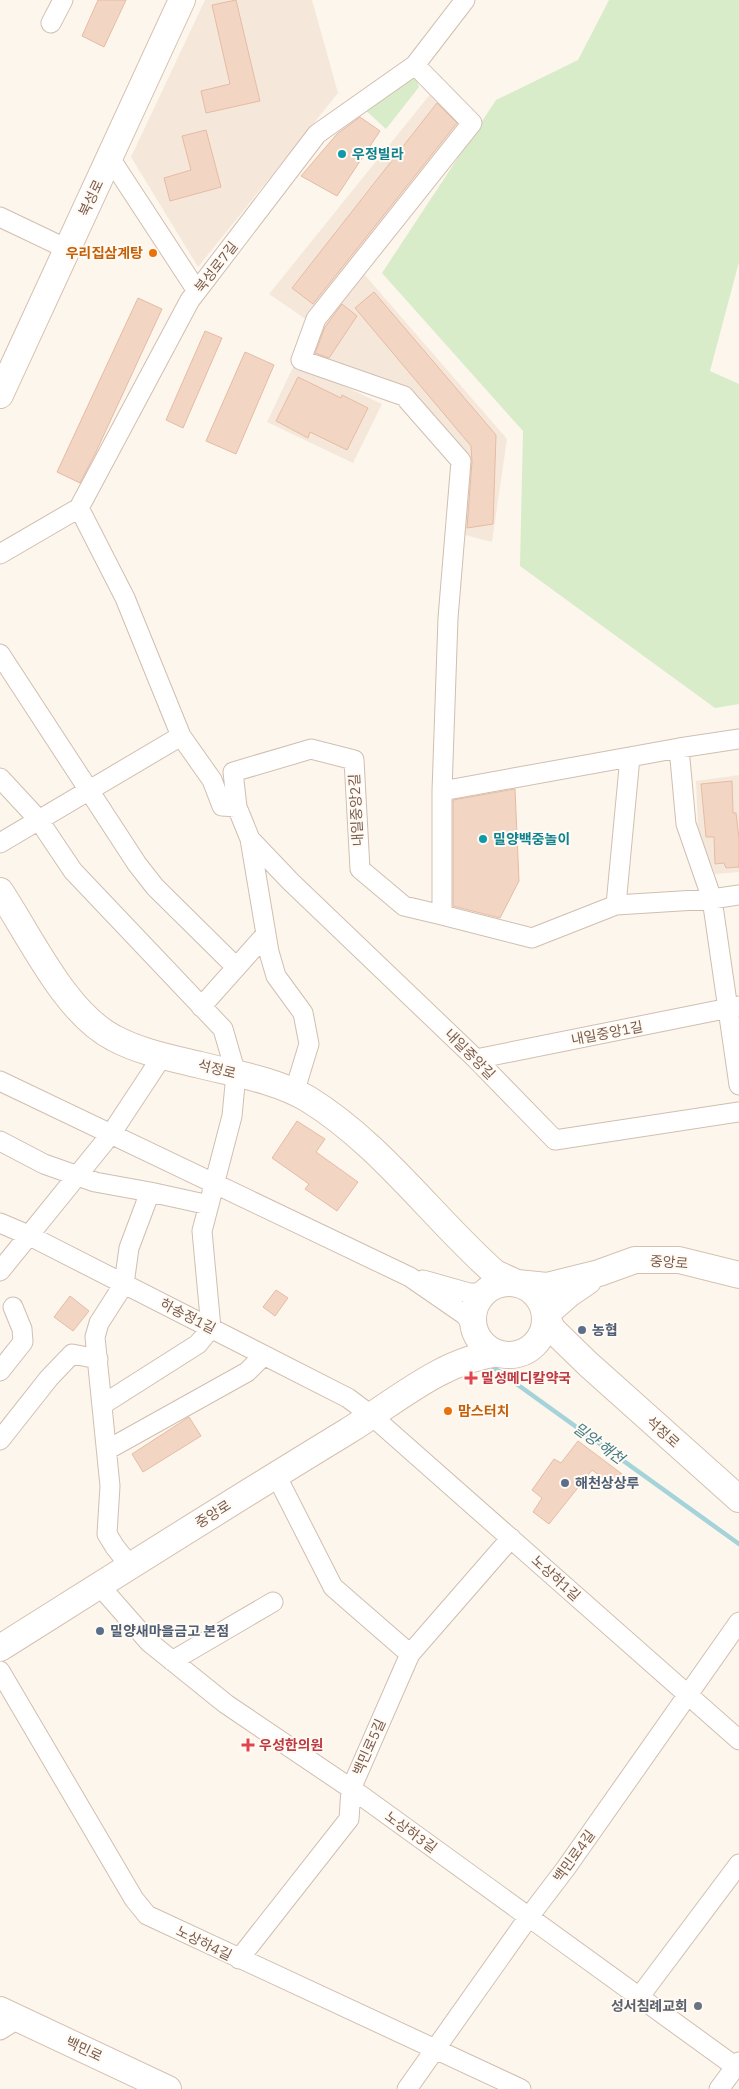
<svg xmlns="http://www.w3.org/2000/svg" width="739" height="2089" viewBox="0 0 739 2089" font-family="'IBM Plex Sans','Noto Sans KR',sans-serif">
<rect width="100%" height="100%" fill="#fdf6ec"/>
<path fill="#f5e8da" d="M 205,0 L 312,0 L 338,93 L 198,267 L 131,157 Z
M 436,87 L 472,123 L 364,274 L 507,439 L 492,542 L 461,534 L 461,461 L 404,396 L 301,360 L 307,320 L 269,294 Z
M 295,363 L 382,404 L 353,463 L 267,422 Z
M 739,775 L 739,872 L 715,874 L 698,831 L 696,781 Z"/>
<path fill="#d8ecc9" d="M 609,0 L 739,0 L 739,262 L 710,371 L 739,384 L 739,704 L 715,708 L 520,566 L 523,431 L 382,273 L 496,100 L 578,60 Z
M 416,77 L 419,87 L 386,129 L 363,108 Z"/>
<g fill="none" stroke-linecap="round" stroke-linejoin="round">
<path stroke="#a5d3da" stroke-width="4.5" d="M 489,1364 L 739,1544"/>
</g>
<path fill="#f3d5c3" stroke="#e6bba3" d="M 98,0 L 126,0 L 104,47 L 82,36 Z
M 236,0 L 260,101 L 206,113 L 201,91 L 230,84 L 212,5 Z
M 437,103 L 457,123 L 313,304 L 292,288 Z
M 360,117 L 380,131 L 337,196 L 301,176 L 337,134 Z
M 206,130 L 221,187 L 170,201 L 164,178 L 191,170 L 182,136 Z
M 374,292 L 496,435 L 493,524 L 467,528 L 472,462 L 471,446 L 355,308 Z
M 138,298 L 162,309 L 95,454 L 80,483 L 57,472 Z
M 342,304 L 357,316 L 329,358 L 315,353 L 325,327 Z
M 205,331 L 222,338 L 183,428 L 166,420 Z
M 245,352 L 274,365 L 236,454 L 206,441 Z
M 298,377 L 341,398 L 342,395 L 368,408 L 347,450 L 310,432 L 308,438 L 276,421 Z
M 732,781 L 733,813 L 736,813 L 739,839 L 739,867 L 726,868 L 724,863 L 715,864 L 714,837 L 706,837 L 701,784 Z
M 515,789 L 519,881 L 500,918 L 453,906 L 453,800 Z
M 297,1121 L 325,1139 L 316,1152 L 358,1182 L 337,1211 L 305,1189 L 309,1184 L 272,1158 Z
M 276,1290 L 288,1298 L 275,1316 L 263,1307 Z
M 70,1296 L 89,1311 L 73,1331 L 54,1317 Z
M 189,1417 L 201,1436 L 143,1472 L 132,1454 Z
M 578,1441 L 630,1480 L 621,1491 L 592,1470 L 549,1524 L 533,1512 L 542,1498 L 532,1490 L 554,1459 L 561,1463 Z"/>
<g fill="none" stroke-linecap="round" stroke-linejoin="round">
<defs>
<path id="street" d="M 51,23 L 63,0
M 415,65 L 472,123 L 316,319 L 301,360 L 404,396 L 461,461 L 448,618 L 442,791
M 110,158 L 197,291
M 0,217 L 67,249
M 79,508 L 125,598 L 181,736
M 0,554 L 79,508 L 190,300 L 197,291 L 317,134 L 415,65 L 465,0
M 0,654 L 137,864 L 155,887 L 236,967
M 679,748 L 686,824 L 712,899 L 739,1085
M 0,778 L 38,819 L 73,871 L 223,1029 L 236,1074 L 232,1116 L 202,1231 L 211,1328 L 198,1344 L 102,1405
M 250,839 L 291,882 L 476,1059 L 555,1140 L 739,1112
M 0,843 L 181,736 L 212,780 L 222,806 L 237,807
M 616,905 L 712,899 L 739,895
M 442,915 L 532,938 L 616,905 L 630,757
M 201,1007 L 266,934
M 476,1059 L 739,1006
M 0,1081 L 410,1277 L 465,1315 L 474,1327
M 294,1093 L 309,1044 L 303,1013 L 276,976 L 269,952 L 250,839 L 237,807 L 233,772 L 311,749 L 354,760 L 360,869 L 404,906 L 442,915 L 442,791 L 679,748 L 739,739
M 0,1141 L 44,1164 L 95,1182 L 150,1192
M 0,1223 L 28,1235 L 348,1398 L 372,1416 L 739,1740
M 0,1271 L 111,1134 L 163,1055
M 423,1280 L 469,1293 L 484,1293
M 0,1371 L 23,1342 L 22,1329 L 13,1307
M 0,1440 L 49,1378 L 72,1354 L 98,1359
M 107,1450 L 247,1372 L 264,1355
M 276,1475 L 333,1587 L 410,1654
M 130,1566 L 115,1547 L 107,1534 L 110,1486 L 95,1337 L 99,1323 L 124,1284 L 129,1248 L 150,1192 L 209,1205
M 99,1585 L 149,1642 L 226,1704 L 359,1794 L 736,2067
M 172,1661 L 273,1602
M 0,1671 L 134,1899 L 147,1915 L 521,2089
M 239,1959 L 349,1819 L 351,1789 L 410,1654 L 511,1538
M 640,1996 L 739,1864
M 0,2030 L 19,2018
M 407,2089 L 528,1918 L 566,1868 L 739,1622
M 719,2089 L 739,2062"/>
<path id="secondary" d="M 0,395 L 182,0
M 0,891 C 30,936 65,1013 114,1038 C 140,1052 171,1058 200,1065 C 236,1074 276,1080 308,1099 C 381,1144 432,1217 495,1273 L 517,1283 L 547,1286 L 599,1273 L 635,1260 L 679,1260 L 739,1275
M 588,1281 L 569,1294 L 545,1315 L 553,1330 L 588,1364 L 739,1499
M473 1319a36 36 0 1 1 72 0a36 36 0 1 1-72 0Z
M 0,1648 C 116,1575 231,1502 348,1431 C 395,1402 442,1360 498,1353
M 0,2010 L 168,2089"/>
</defs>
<use href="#street" stroke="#d1beb0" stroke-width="21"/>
<use href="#secondary" stroke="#d6c0b0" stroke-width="28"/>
<use href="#street" stroke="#fff" stroke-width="19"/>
<use href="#secondary" stroke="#fff" stroke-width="26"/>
</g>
<g fill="#0f9aa8" stroke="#fffaf3" stroke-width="2">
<circle cx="342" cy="154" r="5"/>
<circle cx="483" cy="839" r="5"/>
</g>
<g fill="#e8710a" stroke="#fffaf3" stroke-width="2">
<circle cx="153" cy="253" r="5"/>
<circle cx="448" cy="1411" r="5"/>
</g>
<g fill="#5c6f8a" stroke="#fffaf3" stroke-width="2">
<circle cx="582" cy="1330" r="5"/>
<circle cx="565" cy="1483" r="5"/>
<circle cx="100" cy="1631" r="5"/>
</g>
<g fill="#e0444e" stroke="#fffaf3" stroke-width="2">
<path d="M468.5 1370.5h5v5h5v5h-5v5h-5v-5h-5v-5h5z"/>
<path d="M245.5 1737.5h5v5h5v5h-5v5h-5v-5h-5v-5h5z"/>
</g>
<circle fill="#6b7280" stroke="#fffaf3" stroke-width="2" cx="698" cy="2006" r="5"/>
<g text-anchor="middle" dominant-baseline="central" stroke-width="4" stroke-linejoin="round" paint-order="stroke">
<g font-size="14" font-weight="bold" fill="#0d838f" stroke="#fffaf3" text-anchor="start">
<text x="352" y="154">우정빌라</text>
<text x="493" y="839">밀양백중놀이</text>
</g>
<g font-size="14" fill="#7a5c4d" stroke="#fffaf3">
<text transform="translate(91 198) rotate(-65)">북성로</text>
<text transform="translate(216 267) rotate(-52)">북성로7길</text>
<text transform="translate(356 810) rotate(-93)">내일중앙2길</text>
<text transform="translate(607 1033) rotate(-11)">내일중앙1길</text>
<text transform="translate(470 1054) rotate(45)">내일중앙길</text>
<text transform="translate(217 1069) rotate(14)">석정로</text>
<text transform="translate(669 1262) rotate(4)">중앙로</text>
<text transform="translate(188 1316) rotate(27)">하송정1길</text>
<text transform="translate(663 1432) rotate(42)">석정로</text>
<text transform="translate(213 1514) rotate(-32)">중앙로</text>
<text transform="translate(556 1578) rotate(42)">노상하1길</text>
<text transform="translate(369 1747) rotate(-66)">백민로5길</text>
<text transform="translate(411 1832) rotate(36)">노상하3길</text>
<text transform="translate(574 1856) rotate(-54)">백민로4길</text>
<text transform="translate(204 1943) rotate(26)">노상하4길</text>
<text transform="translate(84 2049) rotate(25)">백민로</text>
</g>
<g font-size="14" font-weight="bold" fill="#c56008" stroke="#fffaf3" text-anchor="end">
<text x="143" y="253">우리집삼계탕</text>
<text x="458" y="1411" text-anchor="start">맘스터치</text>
</g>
<g font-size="14" font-weight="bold" fill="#4e5e75" stroke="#fffaf3" text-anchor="start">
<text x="592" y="1330">농협</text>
<text x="575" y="1483">해천상상루</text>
<text x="110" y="1631">밀양새마을금고 본점</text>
</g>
<g font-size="14" font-weight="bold" fill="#be3a42" stroke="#fffaf3" text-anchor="start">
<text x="481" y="1378">밀성메디칼약국</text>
<text x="259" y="1745">우성한의원</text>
</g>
<g font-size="14" font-weight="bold" fill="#5b616d" stroke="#fffaf3" text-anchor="end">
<text x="688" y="2006">성서침례교회</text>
</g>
<g font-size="15" font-style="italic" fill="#437c86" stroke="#fffaf3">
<text transform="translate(599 1443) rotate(36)">밀양 해천</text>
</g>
</g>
</svg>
